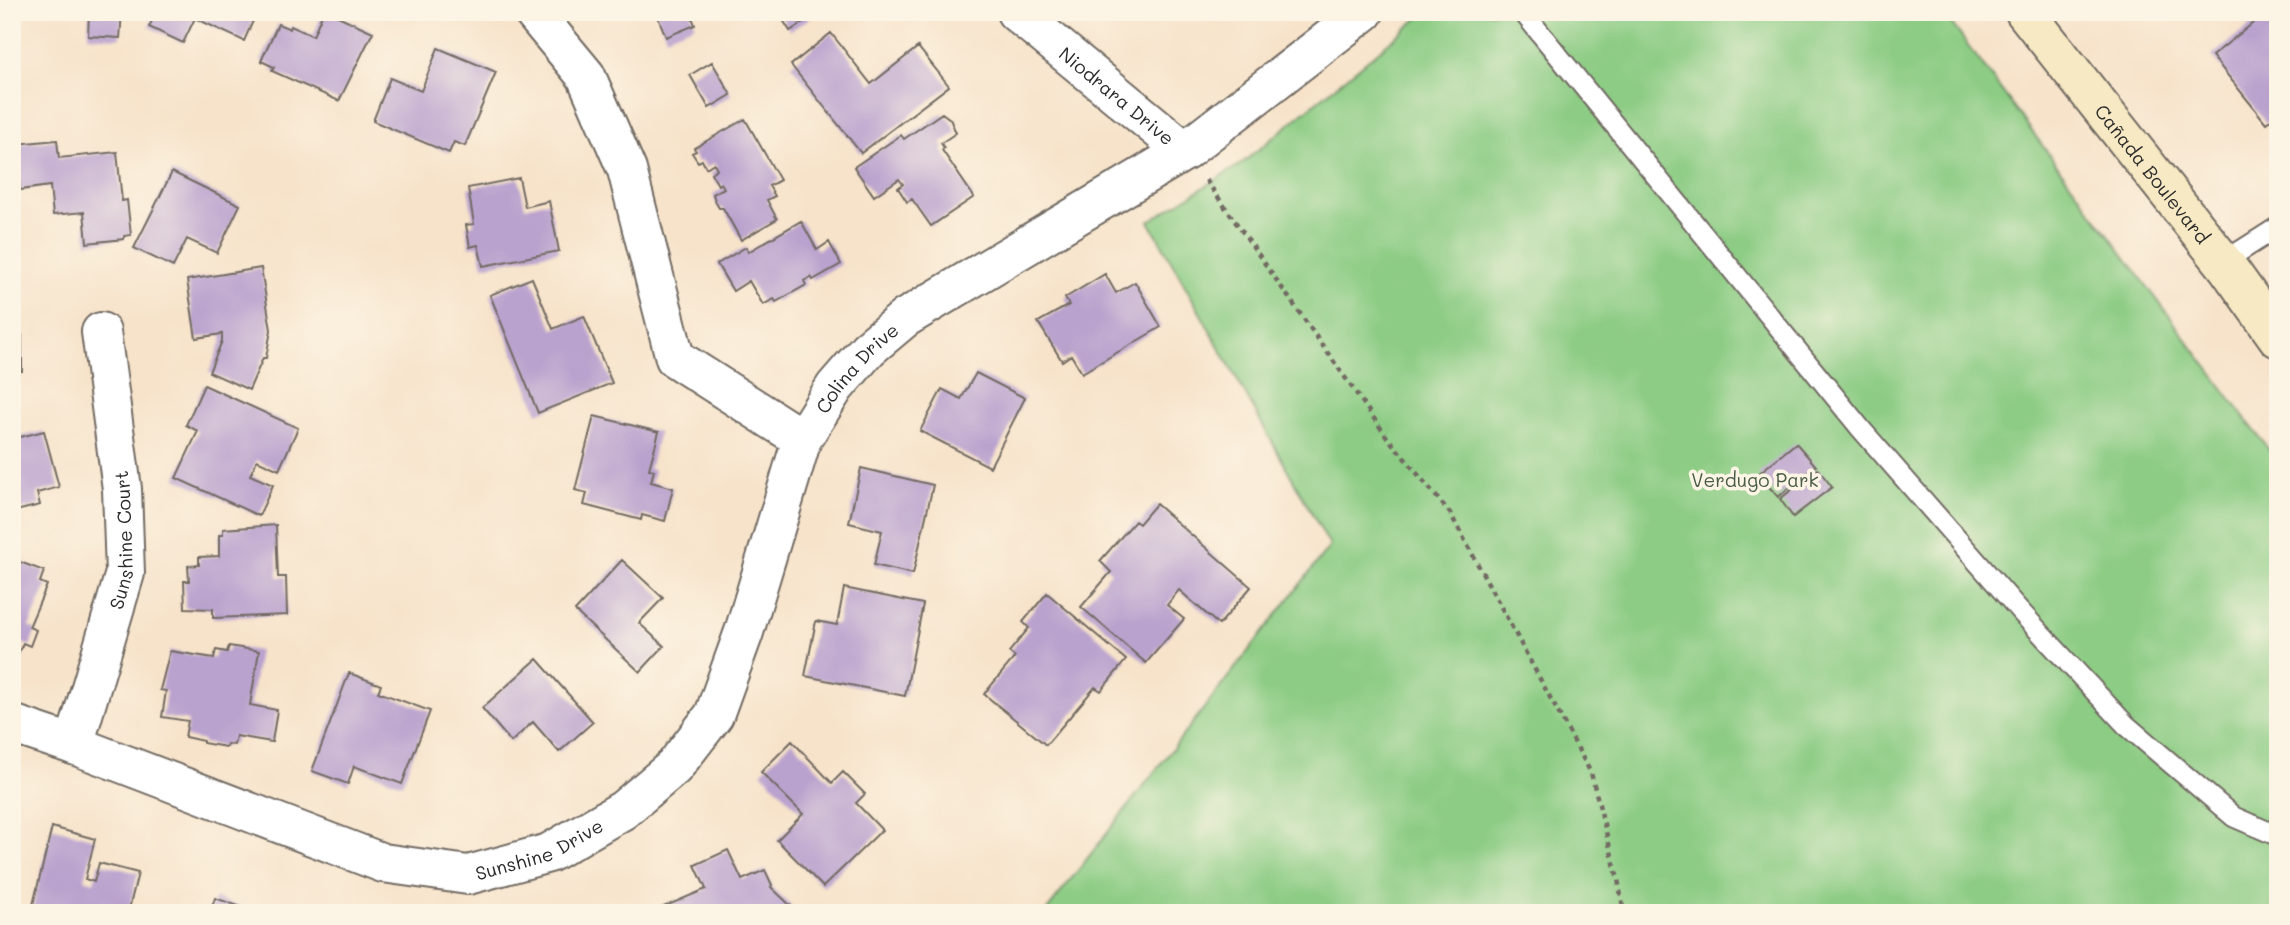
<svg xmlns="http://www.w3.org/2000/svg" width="2290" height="925" viewBox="0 0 2290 925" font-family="Mali,sans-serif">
<rect width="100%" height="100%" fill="#fcf5e5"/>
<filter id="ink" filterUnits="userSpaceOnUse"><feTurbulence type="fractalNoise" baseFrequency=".0143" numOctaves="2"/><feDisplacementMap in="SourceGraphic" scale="14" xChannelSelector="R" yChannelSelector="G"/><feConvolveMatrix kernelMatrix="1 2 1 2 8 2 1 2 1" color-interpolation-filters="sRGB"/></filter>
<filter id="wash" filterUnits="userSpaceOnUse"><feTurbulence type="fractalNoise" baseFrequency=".00686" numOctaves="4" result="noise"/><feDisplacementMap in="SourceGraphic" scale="28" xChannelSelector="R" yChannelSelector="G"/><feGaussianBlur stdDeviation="1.57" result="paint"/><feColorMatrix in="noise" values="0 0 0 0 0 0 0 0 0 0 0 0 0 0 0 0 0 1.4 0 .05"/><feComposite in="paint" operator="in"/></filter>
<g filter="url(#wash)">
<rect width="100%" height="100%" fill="#f7e3ca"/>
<path fill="#8ccc84" stroke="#5c7c58" stroke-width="2" d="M 1426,12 L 1943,12 L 2278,462 L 2278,913 L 1045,913 L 1330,546 L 1149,221 L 1241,164 Z"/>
<g id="blocks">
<path fill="#baa2ce" d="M 89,12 L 122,12 L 120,38 L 88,36 Z
M 156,12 L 257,12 L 244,41 L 195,18 L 183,43 L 149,27 Z
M 323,12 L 329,12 L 373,32 L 339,101 L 272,71 L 274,67 L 261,61 L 278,24 L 290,29 L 291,26 L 313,36 Z
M 656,12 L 690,12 L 695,25 L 666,37 Z
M 778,12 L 819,12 L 790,31 Z
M 2267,12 L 2278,12 L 2278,114 L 2266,123 L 2212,56 Z
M 831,33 L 871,84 L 918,47 L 949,86 L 861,153 L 791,65 Z
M 438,48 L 496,72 L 465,146 L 454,142 L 449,153 L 373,121 L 390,78 L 421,91 Z
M 712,62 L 731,95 L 709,108 L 690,75 Z
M 942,113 L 950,119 L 956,133 L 941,143 L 944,148 L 942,150 L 974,197 L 931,226 L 912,199 L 907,202 L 898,188 L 903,184 L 899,179 L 874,196 L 854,167 L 901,135 L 904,139 Z
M 745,119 L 780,180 L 769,186 L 775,196 L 767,200 L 777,219 L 741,240 L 723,208 L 719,208 L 715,201 L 713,194 L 724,188 L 721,183 L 718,185 L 711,173 L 717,169 L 714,163 L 706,168 L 702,160 L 698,162 L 692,153 L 696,151 L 694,148 Z
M 57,140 L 59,158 L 117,152 L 122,201 L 127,200 L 131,235 L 124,236 L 124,239 L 87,243 L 84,212 L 53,215 L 50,186 L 20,190 L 16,144 Z
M 172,172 L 240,205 L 217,253 L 187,239 L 173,267 L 134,248 Z
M 519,178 L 525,207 L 549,201 L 559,251 L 483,266 L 478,245 L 470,247 L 466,225 L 474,224 L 468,188 Z
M 801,221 L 817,250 L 829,242 L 841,264 L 813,280 L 811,277 L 804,281 L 806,285 L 776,302 L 774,299 L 763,305 L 749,281 L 733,291 L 717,264 L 746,247 L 748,252 Z
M 261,268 L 271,330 L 266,358 L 263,358 L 249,390 L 209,372 L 222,341 L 222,334 L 196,338 L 187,280 Z
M 1105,274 L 1116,293 L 1135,282 L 1161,327 L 1082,373 L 1071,355 L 1062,361 L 1038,322 L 1069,305 L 1065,298 Z
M 532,278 L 553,329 L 584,316 L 612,383 L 538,413 L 490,295 Z
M 22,335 L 22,371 L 12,372 L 12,336 Z
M 976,373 L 1025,398 L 990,467 L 920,431 L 942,389 L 961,399 Z
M 204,385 L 298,428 L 279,470 L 257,460 L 250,475 L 273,485 L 259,516 L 176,478 L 198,431 L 186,425 Z
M 594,416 L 659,432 L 649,469 L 654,470 L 651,482 L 673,488 L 665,521 L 642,515 L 641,520 L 584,505 L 587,493 L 575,490 Z
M 44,431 L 59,487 L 37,493 L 40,505 L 12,512 L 12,439 Z
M 1796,443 L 1816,466 L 1778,497 L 1758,474 Z
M 861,468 L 933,485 L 913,574 L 874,565 L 882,531 L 849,523 Z
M 1818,469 L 1832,487 L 1793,517 L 1780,499 Z
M 1156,504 L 1251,587 L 1219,625 L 1179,590 L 1167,605 L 1184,619 L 1146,663 L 1081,607 L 1111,572 L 1100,561 L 1135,521 L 1139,524 Z
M 276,525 L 278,577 L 286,577 L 287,615 L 213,618 L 213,609 L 185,608 L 184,581 L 189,581 L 188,566 L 199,565 L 199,557 L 219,556 L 219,535 L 223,535 L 223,529 Z
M 12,559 L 44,571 L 40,582 L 47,585 L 29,627 L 36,630 L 30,646 L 23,643 L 18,654 L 12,651 Z
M 622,560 L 663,598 L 639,623 L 664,646 L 640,672 L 575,611 Z
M 844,588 L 923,604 L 905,696 L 805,676 L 816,621 L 837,625 Z
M 1047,593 L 1126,660 L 1101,691 L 1095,687 L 1046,745 L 984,694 L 1015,657 L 1009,652 L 1029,628 L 1023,622 Z
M 229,646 L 259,651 L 250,705 L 277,710 L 272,742 L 236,736 L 234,745 L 227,744 L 226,747 L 203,743 L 203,741 L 185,737 L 188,721 L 162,717 L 166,691 L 160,690 L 170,651 L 214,658 L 216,650 L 227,652 Z
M 537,659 L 593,722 L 559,752 L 533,722 L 511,742 L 482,708 Z
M 349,673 L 381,685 L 378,692 L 430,711 L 402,784 L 354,766 L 348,784 L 312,771 Z
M 792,741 L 832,783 L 843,772 L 865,794 L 856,803 L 882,830 L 823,887 L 777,840 L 803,814 L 761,772 Z
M 52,827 L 95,839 L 85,879 L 94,882 L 99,863 L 138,873 L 128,913 L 31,913 Z
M 728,850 L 742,880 L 765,870 L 772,885 L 771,887 L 792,907 L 780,913 L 663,913 L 661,908 L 706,889 L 695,865 Z
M 215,898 L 256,912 L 256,913 L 210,913 Z"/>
</g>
</g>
<g filter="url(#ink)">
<use href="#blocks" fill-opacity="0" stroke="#726b63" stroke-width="2"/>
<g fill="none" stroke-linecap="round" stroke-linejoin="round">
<defs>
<path id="service" d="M 1523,12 L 1861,429 L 2020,611 L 2126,725 L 2234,817 L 2278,836
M 2223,262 L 2278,227"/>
<g id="minor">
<path d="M 533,12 L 586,76 L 627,170 L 675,358 L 802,439"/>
<path id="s1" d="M 1016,12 L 1185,151"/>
<path id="s2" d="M 12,724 L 74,745 L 383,863 L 468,875 L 549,853 L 623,810 L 674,767 L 714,715 L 744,632 L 802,439 L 835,387 L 868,349 L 905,318 L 1185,151 L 1364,12"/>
<path id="s3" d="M 74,745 L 125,573 L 122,489 L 101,332"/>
</g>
<g id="secondary">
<path id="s4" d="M 2025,12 L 2228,268 L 2278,338"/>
</g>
</defs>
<use href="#service" stroke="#726b63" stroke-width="23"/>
<use href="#minor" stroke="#726b63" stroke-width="42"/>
<use href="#secondary" stroke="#726b63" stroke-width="42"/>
<path stroke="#726b63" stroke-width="4.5" stroke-dasharray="5 5" stroke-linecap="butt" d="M 1206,180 L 1387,437 L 1450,513 L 1591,773 L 1618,879 L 1624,913"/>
<use href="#service" stroke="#fff" stroke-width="19"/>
<use href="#minor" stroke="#fff" stroke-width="38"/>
<use href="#secondary" stroke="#f6e9c3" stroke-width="38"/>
</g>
</g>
<g text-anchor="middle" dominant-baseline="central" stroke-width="7" stroke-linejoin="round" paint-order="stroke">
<g font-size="19" fill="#2b2b2b" stroke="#fcf5e5">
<text stroke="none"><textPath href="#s1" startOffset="131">Niodrara Drive</textPath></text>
<text stroke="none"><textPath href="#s4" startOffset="206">Cañada Boulevard</textPath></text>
<text stroke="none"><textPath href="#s2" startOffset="1164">Colina Drive</textPath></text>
<text stroke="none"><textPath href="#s3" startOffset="212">Sunshine Court</textPath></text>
<text stroke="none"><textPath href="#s2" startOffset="558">Sunshine Drive</textPath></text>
</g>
<g font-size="19" fill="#485b46" stroke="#fcf5e5">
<text x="1755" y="479">Verdugo Park</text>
</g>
</g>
<rect width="2290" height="925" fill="none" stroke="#fcf5e5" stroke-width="42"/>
</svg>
